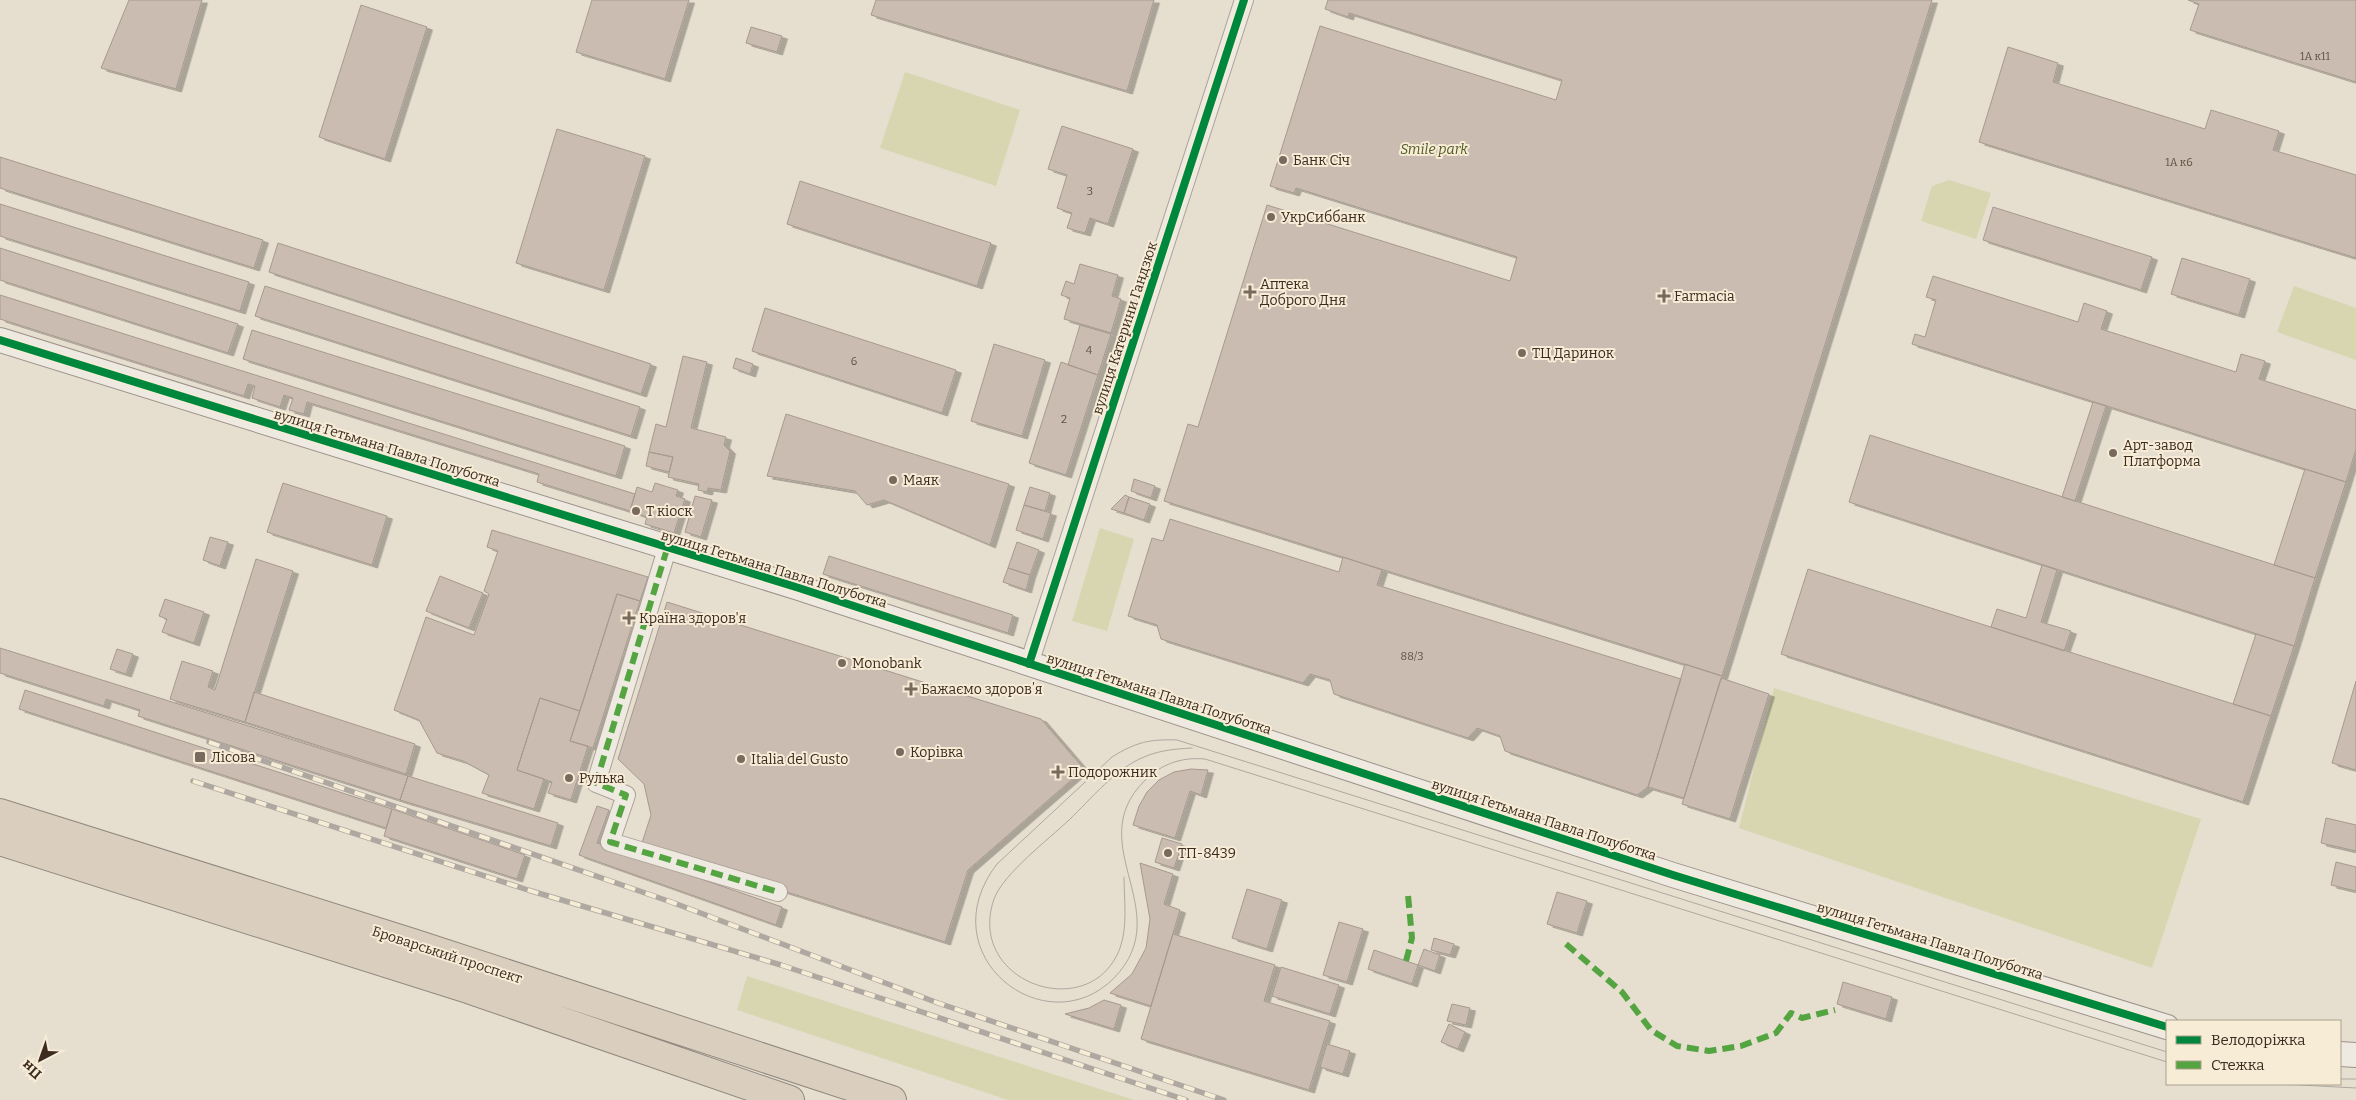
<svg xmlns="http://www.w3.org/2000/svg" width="2356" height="1100" viewBox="0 0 2356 1100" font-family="Bitter,serif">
<defs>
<filter id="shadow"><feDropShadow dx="5.5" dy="3" stdDeviation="0" flood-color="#0004"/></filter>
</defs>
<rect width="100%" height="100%" fill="#e6decf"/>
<path fill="#d8d6b1" d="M 905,72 L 1020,110 L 996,186 L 880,148 Z
M 1949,180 L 1991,193 L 1976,239 L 1921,221 L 1932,186 Z
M 2294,286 L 2356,308 L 2356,360 L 2277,332 Z
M 1100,528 L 1134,539 L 1107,631 L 1072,621 Z
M 1774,688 L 2201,819 L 2152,968 L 1739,828 Z
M 747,976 L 1134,1100 L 1008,1100 L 737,1010 Z"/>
<path fill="#cabcb0" stroke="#a7998e" filter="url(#shadow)" d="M 129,0 L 202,0 L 176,89 L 101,68 Z
M 592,0 L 689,0 L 665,79 L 576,52 Z
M 876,0 L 1154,0 L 1127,91 L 871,15 Z
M 1328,0 L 1932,0 L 1722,676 L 1164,501 L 1188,424 L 1198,427 L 1267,205 L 1510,281 L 1517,257 L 1296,188 L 1294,193 L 1270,186 L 1320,26 L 1556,100 L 1562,80 L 1349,13 L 1348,17 L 1325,9 Z
M 2188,0 L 2356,0 L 2356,82 L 2190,30 L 2199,4 Z
M 361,5 L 427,27 L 385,159 L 319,137 Z
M 751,27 L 782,36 L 777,52 L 746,43 Z
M 2008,47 L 2058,63 L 2053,82 L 2205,129 L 2211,110 L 2279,131 L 2273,150 L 2356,175 L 2356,258 L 1979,142 Z
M 1062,126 L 1133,149 L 1108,224 L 1090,218 L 1085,233 L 1067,228 L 1072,213 L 1057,208 L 1067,175 L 1048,169 Z
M 557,129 L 645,156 L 604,290 L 516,263 Z
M 0,157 L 263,240 L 254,268 L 0,188 Z
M 800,181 L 991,243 L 977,286 L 787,224 Z
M 0,204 L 249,282 L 240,311 L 0,236 Z
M 1993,207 L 2152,257 L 2141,290 L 1983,240 Z
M 278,243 L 651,364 L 641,394 L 269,272 Z
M 0,248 L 238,324 L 228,353 L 0,280 Z
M 2182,258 L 2250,279 L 2239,315 L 2171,294 Z
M 1080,264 L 1118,275 L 1112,296 L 1121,299 L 1111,333 L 1064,319 L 1070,298 L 1061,295 L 1066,281 L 1074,284 Z
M 1933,276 L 2078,322 L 2084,303 L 2107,311 L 2101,329 L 2236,372 L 2241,354 L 2265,361 L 2259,379 L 2356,410 L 2356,449 L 2346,482 L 1912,344 L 1915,334 L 1925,337 L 1936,300 L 1926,297 Z
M 265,286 L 640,407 L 631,436 L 255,316 Z
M 0,295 L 635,494 L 630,511 L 537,482 L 539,474 L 307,402 L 304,414 L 289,410 L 293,398 L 284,395 L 280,407 L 252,398 L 255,386 L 248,384 L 244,396 L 0,319 Z
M 765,308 L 956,370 L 942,413 L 752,351 Z
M 1080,325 L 1111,334 L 1098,375 L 1068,365 Z
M 252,330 L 625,446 L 616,476 L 243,359 Z
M 994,344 L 1045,360 L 1022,436 L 971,421 Z
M 683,356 L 707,362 L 691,428 L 726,437 L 724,445 L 730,451 L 721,490 L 708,488 L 707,492 L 698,490 L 699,484 L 668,477 L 673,457 L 649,452 L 656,424 L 666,427 Z
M 736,358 L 753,364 L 750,374 L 733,368 Z
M 1061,362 L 1098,375 L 1066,475 L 1029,463 Z
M 2093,402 L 2106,406 L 2075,501 L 2062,497 Z
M 786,414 L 1009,484 L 990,545 L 884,500 L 867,505 L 855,491 L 767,476 Z
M 1870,435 L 2315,578 L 2294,646 L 1849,502 Z
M 649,452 L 673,457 L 669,472 L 646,466 Z
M 2305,469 L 2346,482 L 2315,578 L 2274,565 Z
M 1134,479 L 1155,486 L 1151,498 L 1131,491 Z
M 283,483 L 387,516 L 372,565 L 267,532 Z
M 655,483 L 678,490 L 676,496 L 685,499 L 674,533 L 645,524 L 647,517 L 630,511 L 637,487 L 652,492 Z
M 1030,487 L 1050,493 L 1045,511 L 1024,505 Z
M 1125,495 L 1129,497 L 1124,513 L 1111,509 Z
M 695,496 L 712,500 L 701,537 L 685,532 Z
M 1129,497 L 1150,504 L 1144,520 L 1124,513 Z
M 1024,505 L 1051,513 L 1043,539 L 1016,530 Z
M 1170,519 L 1339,572 L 1343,557 L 1382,570 L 1377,585 L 1681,679 L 1648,787 L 1637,795 L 1505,751 L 1500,736 L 1477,728 L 1468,738 L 1334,694 L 1330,680 L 1310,674 L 1303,683 L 1161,639 L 1157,625 L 1128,616 L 1152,538 L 1163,541 Z
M 492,530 L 648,577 L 640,601 L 617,594 L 580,711 L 540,698 L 517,770 L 544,779 L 534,809 L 482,793 L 489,775 L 463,761 L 437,753 L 419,720 L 394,710 L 426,617 L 474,635 L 489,594 L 484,591 L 498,551 L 487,547 Z
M 210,537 L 228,542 L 220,566 L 203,560 Z
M 1017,542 L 1039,550 L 1030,575 L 1008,568 Z
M 829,556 L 1013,615 L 1008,633 L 823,574 Z
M 256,559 L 293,571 L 245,722 L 170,699 L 182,661 L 213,671 L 208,687 L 215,690 Z
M 2042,565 L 2057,570 L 2041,622 L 2071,631 L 2064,651 L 1991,627 L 1997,609 L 2026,618 Z
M 1008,568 L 1030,575 L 1026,590 L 1003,582 Z
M 1808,569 L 2271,716 L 2243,802 L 1781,654 Z
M 440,576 L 483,593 L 469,628 L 426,611 Z
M 617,594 L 640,601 L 593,748 L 570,741 Z
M 165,599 L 204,612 L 194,643 L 162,632 L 167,619 L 159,616 Z
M 667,602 L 1041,719 L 1084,769 L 968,870 L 945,942 L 641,846 L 651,815 L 644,784 L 618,759 Z
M 2256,634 L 2294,646 L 2271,716 L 2233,704 Z
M 0,648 L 408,776 L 400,800 L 138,716 L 140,710 L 106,699 L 104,706 L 0,673 Z
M 117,649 L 133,654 L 126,674 L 110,669 Z
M 1685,664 L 1722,676 L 1684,798 L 1648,787 Z
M 1721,678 L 1769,694 L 1730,819 L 1682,804 Z
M 2356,681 L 2356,770 L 2332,763 Z
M 25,690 L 392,809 L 386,828 L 19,709 Z
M 254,692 L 415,744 L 406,774 L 245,722 Z
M 540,698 L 580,711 L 570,741 L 588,746 L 571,800 L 548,793 L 552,782 L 517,770 Z
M 1191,769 L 1208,770 L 1201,795 L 1190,791 L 1175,838 L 1133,825 L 1139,806 L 1147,792 L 1159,780 L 1174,772 Z
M 408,776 L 558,823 L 551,846 L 400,800 Z
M 597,806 L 609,810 L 597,843 L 782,907 L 776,925 L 579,855 Z
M 392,809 L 525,855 L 517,879 L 384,836 Z
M 2326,818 L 2356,825 L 2356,851 L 2321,843 Z
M 1162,838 L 1182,844 L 1174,868 L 1155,862 Z
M 2336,862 L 2356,867 L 2356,891 L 2331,885 Z
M 1140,863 L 1173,874 L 1164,904 L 1180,910 L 1151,1006 L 1110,993 L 1132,974 L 1146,948 L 1150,919 Z
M 1247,889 L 1282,900 L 1267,949 L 1232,938 Z
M 1557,892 L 1587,901 L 1577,933 L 1547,924 Z
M 1339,922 L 1363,929 L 1347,982 L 1323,975 Z
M 1173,934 L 1275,965 L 1264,1001 L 1330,1021 L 1309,1090 L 1141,1039 Z
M 1434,938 L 1454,944 L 1450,955 L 1431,950 Z
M 1424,949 L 1440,955 L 1435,971 L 1418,965 Z
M 1374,950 L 1418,965 L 1412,984 L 1368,969 Z
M 1281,967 L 1339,985 L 1330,1014 L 1272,996 Z
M 1843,982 L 1892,997 L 1886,1019 L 1837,1004 Z
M 1104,1000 L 1121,1005 L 1114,1029 L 1065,1014 L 1089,1008 Z
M 1452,1004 L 1470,1008 L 1466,1025 L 1447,1021 Z
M 1449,1024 L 1465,1032 L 1458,1049 L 1441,1042 Z
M 1327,1044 L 1350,1051 L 1343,1074 L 1320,1067 Z"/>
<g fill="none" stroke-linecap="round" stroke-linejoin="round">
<defs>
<path id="street" d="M 667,549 L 596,783 L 626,795 L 610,842 L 778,892
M 1029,664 L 1244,0"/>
<path id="secondary" d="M 0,340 L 799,588 L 1673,875 L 2167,1027
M 2340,1054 L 2356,1055"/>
<path id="highway" d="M 0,813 L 413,943 L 892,1100
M 0,841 L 468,989 L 790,1100"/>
</defs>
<use href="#street" stroke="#aca398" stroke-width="20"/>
<use href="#secondary" stroke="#9c9388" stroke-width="26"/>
<use href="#highway" stroke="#91897f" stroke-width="30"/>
<use href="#street" stroke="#eee9e1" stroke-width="18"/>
<use href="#secondary" stroke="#eee9e1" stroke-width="24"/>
<use href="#highway" stroke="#dacebf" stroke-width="28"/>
<path stroke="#aea8a1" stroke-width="1" d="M 1124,877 C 1124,899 1128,926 1120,948 C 1091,1026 965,983 994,899 C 1003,874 1049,839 1069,820 C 1091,799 1116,768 1144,757 C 1160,750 1176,749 1192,748
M 2167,1052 L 1177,740 C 1150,739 1136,742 1112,757 L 997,864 C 927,955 1046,1047 1114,978 C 1181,909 1073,840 1152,774 C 1167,762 1186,757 1205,759 L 2167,1062
M 2340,1079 L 2356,1079
M 2283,1084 L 2356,1088"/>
<defs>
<path id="rail" d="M 209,742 L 674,903 L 938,1003 L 1224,1100
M 193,781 L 528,890 L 781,965 L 1186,1100"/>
</defs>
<use href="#rail" stroke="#aea8a1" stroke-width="5.5"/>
<use href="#rail" stroke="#f7ecd6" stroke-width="4" stroke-dasharray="11" stroke-linecap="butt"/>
<path stroke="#54a441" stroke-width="6" stroke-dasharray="12 6" stroke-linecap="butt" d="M 667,549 L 596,783 L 626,795 L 610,842 L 778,892
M 1566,944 L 1622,992 L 1651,1030 L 1677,1046 L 1709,1051 L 1741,1046 L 1776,1033 L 1791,1013 L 1802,1018 L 1835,1010
M 1406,961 L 1412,938 L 1408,895"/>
<defs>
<path id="cycleway" d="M 0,340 L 799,588 L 1673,875 L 2167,1027
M 1029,664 L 1244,0"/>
</defs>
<use href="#cycleway" stroke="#f7ecd6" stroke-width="11"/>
<use href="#cycleway" stroke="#00873e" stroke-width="8"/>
</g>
<g fill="#786a5d" stroke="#f7ecd6" stroke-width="2">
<circle cx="1283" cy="160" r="5"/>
<circle cx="1271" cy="217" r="5"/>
<path d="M1247.5 284.5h5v5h5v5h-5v5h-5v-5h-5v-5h5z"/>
<path d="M1661.5 288.5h5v5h5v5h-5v5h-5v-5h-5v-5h5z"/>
<circle cx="1522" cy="353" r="5"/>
<circle cx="2113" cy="453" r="5"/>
<circle cx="893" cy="480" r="5"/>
<circle cx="636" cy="511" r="5"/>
<path d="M626.5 610.5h5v5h5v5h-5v5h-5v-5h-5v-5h5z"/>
<circle cx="842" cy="663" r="5"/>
<path d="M908.5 681.5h5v5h5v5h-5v5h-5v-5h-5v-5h5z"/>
<circle cx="900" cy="752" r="5"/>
<rect x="194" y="751" width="12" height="12" rx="2.5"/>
<circle cx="741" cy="759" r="5"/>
<path d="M1055.5 764.5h5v5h5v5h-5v5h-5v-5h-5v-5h5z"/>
<circle cx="569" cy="778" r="5"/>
<circle cx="1168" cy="853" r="5"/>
</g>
<g text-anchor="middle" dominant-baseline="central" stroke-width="4" stroke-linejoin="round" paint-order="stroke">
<g font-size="11" fill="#604f43">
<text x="2315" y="56">1А к11</text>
<text x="2179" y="162">1А к6</text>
<text x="1090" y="191">3</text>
<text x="1089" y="350">4</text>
<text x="854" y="361">6</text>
<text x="1064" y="419">2</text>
<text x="1412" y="656">88/3</text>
</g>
<g font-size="14" font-style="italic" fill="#4f5a24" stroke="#f7ecd6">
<text x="1434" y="149">Smile park</text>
</g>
<g font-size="14" fill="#3c2b1f" stroke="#f7ecd6" text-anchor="start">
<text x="1293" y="160">Банк Січ</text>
<text x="1281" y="217">УкрСиббанк</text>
<text x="1260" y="284">Аптека<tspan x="1260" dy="16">Доброго Дня</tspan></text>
<text x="1674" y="296">Farmacia</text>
<text x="1532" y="353">ТЦ Даринок</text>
<text x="2123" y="445">Арт-завод<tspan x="2123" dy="16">Платформа</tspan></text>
<text x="903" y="480">Маяк</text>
<text x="646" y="511">Т кіоск</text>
<text x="639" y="618">Країна здоров'я</text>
<text x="852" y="663">Monobank</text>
<text x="921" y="689">Бажаємо здоровʼя</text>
<text x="910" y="752">Корівка</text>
<text x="211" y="757">Лісова</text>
<text x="751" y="759">Italia del Gusto</text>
<text x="1068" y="772">Подорожник</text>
<text x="579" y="778">Рулька</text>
<text x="1178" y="853">ТП-8439</text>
</g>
<g font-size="14" fill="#3c2b1f" stroke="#f7ecd6">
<text transform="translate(1125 328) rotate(-72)">вулиця Катерини Гандзюк</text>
<text transform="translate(387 448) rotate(17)">вулиця Гетьмана Павла Полуботка</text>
<text transform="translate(774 569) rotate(17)">вулиця Гетьмана Павла Полуботка</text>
<text transform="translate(1159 694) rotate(18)">вулиця Гетьмана Павла Полуботка</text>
<text transform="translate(1544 820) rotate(18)">вулиця Гетьмана Павла Полуботка</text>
<text transform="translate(1930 941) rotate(17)">вулиця Гетьмана Павла Полуботка</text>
<text transform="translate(447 955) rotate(18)">Броварський проспект</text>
</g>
</g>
<rect x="2166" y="1020" width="175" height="65" fill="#f7ecd6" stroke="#ac9f8d"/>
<rect x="2176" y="1036" width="25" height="8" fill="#00873e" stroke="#ac9f8d"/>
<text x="2211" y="1045" font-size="15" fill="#3c2b1f">Велодоріжка</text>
<rect x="2176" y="1061" width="25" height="8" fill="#54a441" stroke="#ac9f8d"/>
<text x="2211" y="1070" font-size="15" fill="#3c2b1f">Стежка</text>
<g transform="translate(40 1060) rotate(221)" stroke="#f7ecd6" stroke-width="4" paint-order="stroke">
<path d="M0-4L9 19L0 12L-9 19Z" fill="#3c2b1f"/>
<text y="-8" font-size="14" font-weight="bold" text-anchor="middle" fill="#3c2b1f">Пн</text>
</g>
</svg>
